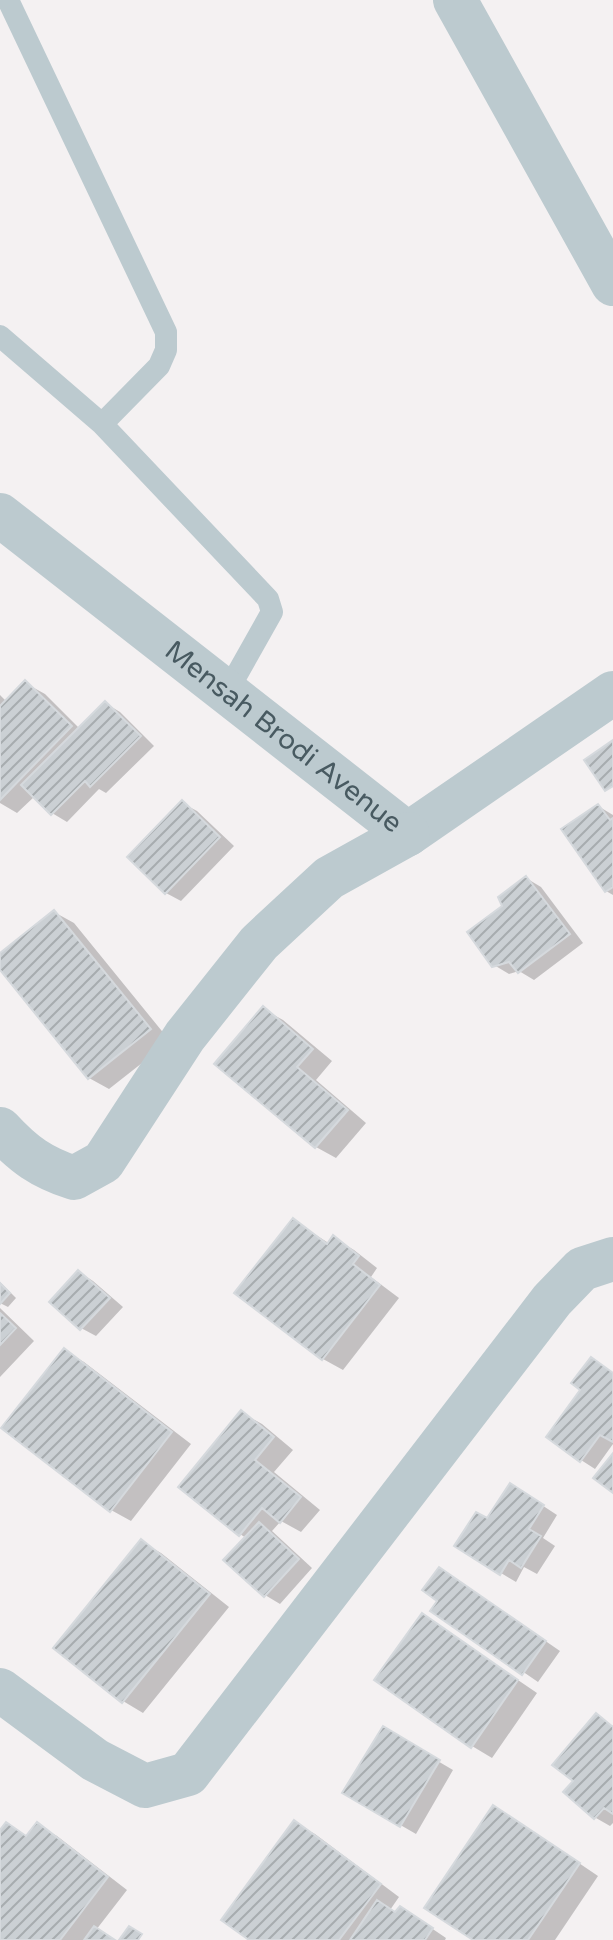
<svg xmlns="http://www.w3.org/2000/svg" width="613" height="1940" viewBox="0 0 613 1940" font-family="'Varela Round',sans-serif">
<defs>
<pattern id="building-hatch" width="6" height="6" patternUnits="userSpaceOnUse" patternTransform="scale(2)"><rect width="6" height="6" fill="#cbd0d4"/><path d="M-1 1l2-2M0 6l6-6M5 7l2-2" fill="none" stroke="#a7acaf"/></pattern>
</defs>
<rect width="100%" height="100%" fill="#f4f1f2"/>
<path fill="#0003" d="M 25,683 L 45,694 L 80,729 L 105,703 L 120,712 L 154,746 L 106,793 L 99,789 L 67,822 L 52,813 L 35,796 L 17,813 L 0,803 L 0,695 L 7,702 Z
M 182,803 L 197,811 L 234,846 L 181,901 L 166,893 Z
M 598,806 L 613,815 L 613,895 L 606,891 Z
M 526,878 L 541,887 L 583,943 L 534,980 L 519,971 L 509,974 L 494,965 L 505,907 Z
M 54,912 L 74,923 L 170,1041 L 109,1089 L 89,1078 L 0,967 L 0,956 Z
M 263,1009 L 283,1020 L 332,1061 L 316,1080 L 366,1123 L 336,1158 L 316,1147 Z
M 293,1220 L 330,1244 L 334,1238 L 354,1250 L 377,1268 L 371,1277 L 399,1298 L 343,1370 L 323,1359 Z
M 79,1272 L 93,1281 L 123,1307 L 96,1336 L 81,1328 Z
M 0,1282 L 16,1298 L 8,1307 L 0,1303 Z
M 0,1308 L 34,1341 L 0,1377 Z
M 65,1351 L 84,1362 L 191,1444 L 131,1521 L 111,1510 Z
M 591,1359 L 613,1373 L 613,1444 L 595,1469 L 581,1460 L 583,1390 Z
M 242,1413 L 262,1424 L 293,1450 L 274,1472 L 320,1510 L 301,1532 L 281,1521 L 272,1531 L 312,1568 L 280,1604 L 265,1595 L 246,1538 L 240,1534 Z
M 525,1494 L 557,1515 L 543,1538 L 555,1546 L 537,1574 L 524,1567 L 516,1582 L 501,1573 L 488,1521 Z
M 142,1542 L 161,1553 L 229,1607 L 143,1713 L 123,1701 Z
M 454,1578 L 560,1651 L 538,1682 L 433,1610 Z
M 423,1615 L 537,1693 L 492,1758 L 472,1746 Z
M 596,1715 L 613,1726 L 613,1823 L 610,1826 L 596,1818 L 566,1792 L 575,1781 Z
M 383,1729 L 453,1770 L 416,1834 L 345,1793 Z
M 514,1819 L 598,1876 L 555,1940 L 476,1940 Z
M 295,1823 L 315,1834 L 399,1897 L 390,1910 L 396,1914 L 415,1917 L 446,1938 L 445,1940 L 252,1940 Z
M 7,1824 L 28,1837 L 37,1825 L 57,1836 L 127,1890 L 96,1930 L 113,1940 L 0,1940 L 0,1833 Z"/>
<path fill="url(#building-hatch)" stroke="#d5d9dd" stroke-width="2" d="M 25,680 L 72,726 L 0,800 L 0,706 Z
M 105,701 L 141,736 L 90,787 L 85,781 L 51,815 L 21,785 Z
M 613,740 L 613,786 L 605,791 L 584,760 Z
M 182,800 L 220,837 L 165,894 L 127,857 Z
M 598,804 L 610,820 L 613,818 L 613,887 L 605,892 L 561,829 Z
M 526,876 L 570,934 L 518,973 L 509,962 L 492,967 L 467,932 L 502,906 L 498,897 Z
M 54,910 L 151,1029 L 88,1079 L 0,970 L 0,953 Z
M 263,1006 L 313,1049 L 297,1067 L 348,1110 L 315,1148 L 214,1064 Z
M 293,1218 L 327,1244 L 333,1235 L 359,1256 L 353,1264 L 380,1285 L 322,1360 L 234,1293 Z
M 78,1270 L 110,1298 L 80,1330 L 49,1302 Z
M 0,1283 L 10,1293 L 0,1304 Z
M 0,1313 L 16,1328 L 0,1345 Z
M 64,1348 L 172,1432 L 110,1512 L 1,1428 Z
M 591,1357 L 613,1373 L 613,1442 L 600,1435 L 580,1462 L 546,1437 L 580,1390 L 571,1383 Z
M 241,1410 L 274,1437 L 255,1460 L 301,1497 L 280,1523 L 262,1508 L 239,1536 L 178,1487 Z
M 613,1453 L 613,1493 L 593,1478 Z
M 510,1483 L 544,1505 L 529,1529 L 541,1536 L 521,1568 L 509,1560 L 500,1575 L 454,1546 L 476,1512 L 487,1518 Z
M 259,1522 L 299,1559 L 264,1597 L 223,1560 Z
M 141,1539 L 210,1594 L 122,1703 L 53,1648 Z
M 439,1567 L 546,1641 L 522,1675 L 430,1611 L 437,1601 L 422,1590 Z
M 422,1613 L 518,1680 L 471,1748 L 374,1680 Z
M 596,1713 L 613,1727 L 613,1814 L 604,1808 L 594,1819 L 563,1792 L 573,1781 L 552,1765 Z
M 383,1726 L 440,1760 L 400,1827 L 342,1793 Z
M 493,1805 L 580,1863 L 528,1940 L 473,1940 L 424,1908 Z
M 294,1820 L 381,1884 L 339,1940 L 249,1940 L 221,1920 Z
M 6,1822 L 26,1836 L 37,1822 L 108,1877 L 60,1940 L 0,1940 L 0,1830 Z
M 377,1900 L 395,1912 L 400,1906 L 433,1928 L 425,1940 L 350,1940 Z
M 94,1926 L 115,1940 L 84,1940 Z
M 129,1926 L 142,1934 L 138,1940 L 119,1940 Z"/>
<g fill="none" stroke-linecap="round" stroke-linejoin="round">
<path stroke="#bccacf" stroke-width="22" d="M 8,0 L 166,332 L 166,350 L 159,366 L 102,424
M 0,336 L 102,424 L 268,599 L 272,612 L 227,692"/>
<g stroke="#bccacf" stroke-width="44">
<path d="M 455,0 L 613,284"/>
<path id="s1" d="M 0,515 L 408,834 L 613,693"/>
<path d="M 0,1129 C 24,1155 41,1167 74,1178 L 103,1162 L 185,1036 L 259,943 L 329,878 L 408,834"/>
<path d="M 0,1690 L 95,1760 L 145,1786 L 188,1774 L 552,1300 L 582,1269 L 613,1259"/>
</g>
</g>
<g text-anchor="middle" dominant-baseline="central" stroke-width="8" stroke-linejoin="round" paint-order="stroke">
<g font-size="28" fill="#485a61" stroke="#fff">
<text stroke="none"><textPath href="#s1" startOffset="360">Mensah Brodi Avenue</textPath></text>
</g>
</g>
</svg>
